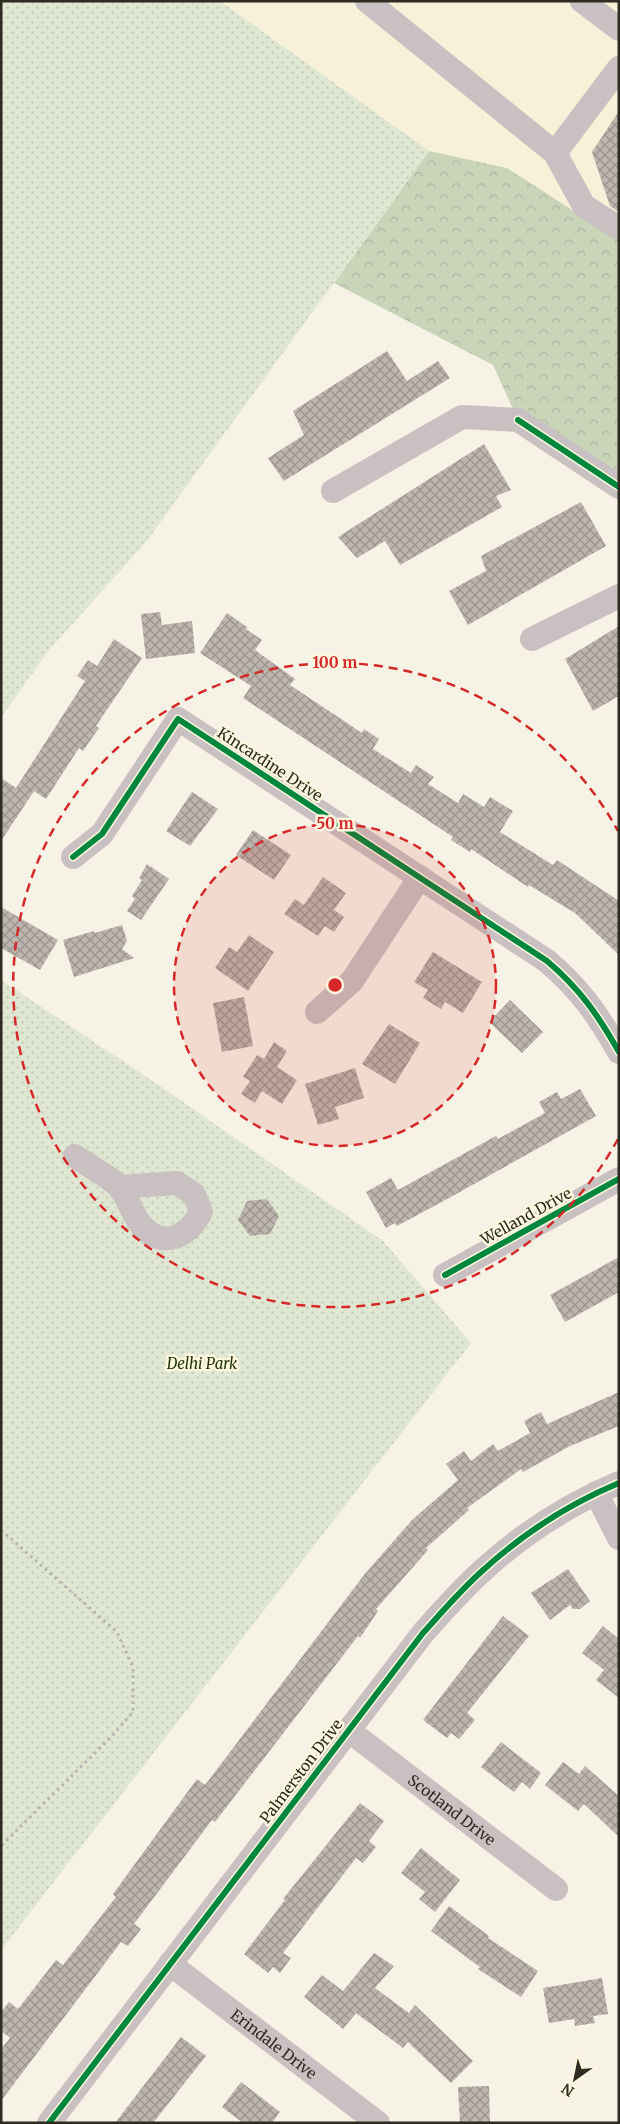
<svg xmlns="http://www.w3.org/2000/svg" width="620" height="2124" viewBox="0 0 620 2124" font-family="Merriweather,serif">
<defs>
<pattern id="forest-crowns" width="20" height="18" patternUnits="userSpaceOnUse" patternTransform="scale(1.25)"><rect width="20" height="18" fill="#cad4b9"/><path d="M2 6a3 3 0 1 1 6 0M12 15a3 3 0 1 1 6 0" fill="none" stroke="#aeb69f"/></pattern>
<pattern id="park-dots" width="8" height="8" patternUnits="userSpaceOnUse" patternTransform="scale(1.25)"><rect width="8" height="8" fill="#dfe6d1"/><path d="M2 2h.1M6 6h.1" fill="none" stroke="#c0c5b3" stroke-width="1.8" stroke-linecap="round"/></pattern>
<pattern id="building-cross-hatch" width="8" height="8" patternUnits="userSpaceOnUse" patternTransform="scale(1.25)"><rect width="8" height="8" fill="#bcb6af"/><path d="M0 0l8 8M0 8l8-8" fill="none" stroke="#99948e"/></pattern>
</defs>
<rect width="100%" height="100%" fill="#f6f3e6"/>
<path fill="#f7f1d9" d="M 220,1 L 619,1 L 619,240 L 507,168 L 429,151 Z"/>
<path fill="url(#forest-crowns)" d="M 429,151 L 507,168 L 619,240 L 619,487 L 518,420 L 493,365 L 334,283 Z"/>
<path fill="url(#park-dots)" d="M 1,1 L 220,1 L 429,151 L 146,542 L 49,650 L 1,717 Z
M 1,980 L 160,1086 L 383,1241 L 471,1343 L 1,1950 Z"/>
<path fill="url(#building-cross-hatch)" d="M 619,111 L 619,212 L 610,206 L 592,152 Z
M 387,351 L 407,381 L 438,361 L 450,378 L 284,481 L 268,458 L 304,435 L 293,411 Z
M 484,444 L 511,490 L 496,496 L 502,507 L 400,565 L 385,541 L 357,558 L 338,537 Z
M 581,502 L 606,546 L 468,625 L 449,591 L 486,571 L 481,556 Z
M 160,612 L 162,625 L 192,621 L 195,653 L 146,659 L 141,614 Z
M 227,613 L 247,627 L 246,629 L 262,640 L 255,650 L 295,679 L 290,685 L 362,733 L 364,729 L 379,739 L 373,749 L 411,773 L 416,765 L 434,777 L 428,784 L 458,803 L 463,794 L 484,807 L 490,797 L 513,811 L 500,832 L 553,865 L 557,860 L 619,901 L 619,955 L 575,913 L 529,885 L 528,887 L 471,849 L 470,852 L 451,840 L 453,837 L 243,698 L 251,686 L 200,653 Z
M 619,626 L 619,696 L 593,711 L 565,659 Z
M 114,639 L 142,658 L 96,726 L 99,728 L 83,751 L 79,748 L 46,799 L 34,791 L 1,841 L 1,778 L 16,788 L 85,681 L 77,676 L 88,660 L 97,666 Z
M 192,792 L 218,809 L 190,846 L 166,831 Z
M 253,830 L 291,855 L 274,880 L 236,855 Z
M 147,864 L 169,879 L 141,920 L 127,911 L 135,899 L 132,896 L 142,880 L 139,878 Z
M 323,877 L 346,893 L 334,910 L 344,917 L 334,932 L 325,926 L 318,936 L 284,914 L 295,899 L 304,905 Z
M 1,907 L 58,940 L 40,970 L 1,948 Z
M 122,925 L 127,941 L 122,949 L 134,958 L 74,977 L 63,940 L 94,931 L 95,933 Z
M 249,935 L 274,952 L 248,991 L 215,968 L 229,947 L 237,952 Z
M 433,952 L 482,982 L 463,1013 L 445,1002 L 441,1009 L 423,998 L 428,990 L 414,982 Z
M 244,997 L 253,1046 L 222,1052 L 213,1003 Z
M 510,1000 L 543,1032 L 522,1053 L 489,1022 Z
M 389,1024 L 420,1043 L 395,1084 L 362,1064 Z
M 274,1042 L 287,1051 L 277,1067 L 297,1080 L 282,1104 L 262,1091 L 255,1103 L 241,1094 L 250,1081 L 243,1077 L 257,1055 L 264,1059 Z
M 355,1068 L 364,1098 L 335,1107 L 339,1119 L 318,1125 L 305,1084 Z
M 580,1089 L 596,1116 L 449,1198 L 397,1226 L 395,1223 L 386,1228 L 366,1192 L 391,1178 L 398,1190 L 496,1136 L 498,1139 L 545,1113 L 539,1102 L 557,1092 L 561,1099 Z
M 267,1199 L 279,1216 L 270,1234 L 250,1236 L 238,1220 L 247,1201 Z
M 619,1257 L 619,1292 L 565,1322 L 550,1295 Z
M 619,1392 L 619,1426 L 570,1446 L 523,1472 L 521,1469 L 467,1508 L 469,1510 L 426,1548 L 428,1550 L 376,1609 L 378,1611 L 360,1638 L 358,1636 L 215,1822 L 212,1820 L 134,1924 L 141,1929 L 128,1946 L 121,1942 L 1,2101 L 1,2049 L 10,2038 L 1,2031 L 1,2012 L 9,2002 L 18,2009 L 56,1960 L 63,1965 L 116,1897 L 113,1894 L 197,1779 L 205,1785 L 364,1575 L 412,1520 L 458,1480 L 446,1464 L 464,1451 L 471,1461 L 493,1444 L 498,1451 L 530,1433 L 524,1421 L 541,1412 L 547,1424 Z
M 568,1569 L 590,1601 L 580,1609 L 573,1609 L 570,1605 L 550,1620 L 531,1593 Z
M 503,1616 L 529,1636 L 467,1713 L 475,1720 L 459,1739 L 451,1733 L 447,1738 L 423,1720 Z
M 603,1626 L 619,1639 L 619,1698 L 596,1680 L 604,1670 L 582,1653 Z
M 501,1742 L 541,1773 L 530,1789 L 522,1782 L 514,1792 L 481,1767 Z
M 563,1762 L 579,1774 L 585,1766 L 619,1796 L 619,1837 L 584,1804 L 578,1811 L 545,1785 Z
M 360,1803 L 384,1821 L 369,1841 L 376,1847 L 363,1863 L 356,1858 L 309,1919 L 283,1953 L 291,1958 L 280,1973 L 273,1967 L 268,1973 L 244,1954 L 285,1900 L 283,1899 Z
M 421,1848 L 460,1880 L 435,1912 L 419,1899 L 425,1892 L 401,1873 Z
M 449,1906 L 489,1936 L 488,1938 L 538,1971 L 521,1997 L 478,1969 L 480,1967 L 431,1931 Z
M 374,1953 L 394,1966 L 375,1988 L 409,2013 L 415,2005 L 473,2061 L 451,2083 L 408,2042 L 403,2048 L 356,2013 L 343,2029 L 304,1997 L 322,1975 L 343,1991 Z
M 602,1978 L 608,2014 L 593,2016 L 595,2023 L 575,2026 L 574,2019 L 549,2023 L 543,1988 Z
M 181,2037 L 206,2056 L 153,2123 L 115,2123 Z
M 241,2082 L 280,2112 L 272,2123 L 243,2123 L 222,2107 Z
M 489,2086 L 490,2123 L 460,2123 L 458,2087 Z"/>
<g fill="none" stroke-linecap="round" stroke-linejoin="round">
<path stroke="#b7b2b0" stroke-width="3" stroke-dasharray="2.5 4" stroke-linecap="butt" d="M 1,1530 L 117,1632 L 133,1667 L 133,1712 L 110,1738 L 1,1846"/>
<g stroke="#c9c1c1" stroke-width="24">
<path d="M 367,1 L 555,153 L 584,206 L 619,228"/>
<path d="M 582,1 L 619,29"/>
<path d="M 555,153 L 619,68"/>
<path d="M 333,491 L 462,417 L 518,420 L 619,487"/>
<path d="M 532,639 L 619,596"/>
<path d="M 73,857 L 102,834 L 178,719 L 547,961 C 580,989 598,1015 619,1052"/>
<path d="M 317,1012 L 352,981 L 420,877"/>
<path d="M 75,1156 C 88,1166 108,1175 119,1187 C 129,1198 132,1216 143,1227 C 165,1250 189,1235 201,1212 L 194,1194 L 177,1183 L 119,1187"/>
<path d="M 445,1275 L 619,1179"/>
<path d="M 596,1493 L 619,1538"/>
<path id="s1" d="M 348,1730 L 556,1889"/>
<path id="s2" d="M 170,1964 L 378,2123"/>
<path d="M 49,2123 L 423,1633 C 442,1612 460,1591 481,1572 C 521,1535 569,1504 619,1483"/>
</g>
<defs>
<path id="cycleway" d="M 518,420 L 619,487
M 73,857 L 102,834 L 178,719 L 547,961 C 580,989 598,1015 619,1052
M 445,1275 L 619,1179
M 49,2123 L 423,1633 C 442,1612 460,1591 481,1572 C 521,1535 569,1504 619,1483"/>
</defs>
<use href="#cycleway" stroke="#fdf7df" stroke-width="9"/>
<use href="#cycleway" stroke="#00873e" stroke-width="6"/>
</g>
<circle cx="335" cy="985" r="161" fill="#d62828" fill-opacity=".12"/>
<g fill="none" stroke="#d62828" stroke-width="2.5" stroke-dasharray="9 6">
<circle cx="335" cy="985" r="161"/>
<path d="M618 1139A322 322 0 1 1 618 831"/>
</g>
<g text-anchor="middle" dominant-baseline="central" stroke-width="5" stroke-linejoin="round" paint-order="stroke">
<g font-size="15" fill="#2e2b22" stroke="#fdf7df">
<text transform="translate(270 764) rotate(33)">Kincardine Drive</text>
<text transform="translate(526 1216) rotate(-29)">Welland Drive</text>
<text transform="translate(301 1771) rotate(-53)">Palmerston Drive</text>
<text stroke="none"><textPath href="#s1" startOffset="131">Scotland Drive</textPath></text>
<text stroke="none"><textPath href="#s2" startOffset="131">Erindale Drive</textPath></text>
</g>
<g font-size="15" font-style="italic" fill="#1c3005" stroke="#fdf7df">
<text x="202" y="1363">Delhi Park</text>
</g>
</g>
<circle cx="335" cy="985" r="8" fill="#d62828" stroke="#fdf7df" stroke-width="2.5"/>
<g font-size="15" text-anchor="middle" font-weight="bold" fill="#d62828" stroke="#fdf7df" stroke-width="5" stroke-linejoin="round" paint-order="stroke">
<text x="335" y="668">100 m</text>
<text x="335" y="829">50 m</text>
</g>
<rect width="620" height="2124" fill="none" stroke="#2e2b22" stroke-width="5"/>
<g transform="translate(575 2079) rotate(213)" stroke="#fdf7df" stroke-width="4" paint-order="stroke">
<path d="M0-4L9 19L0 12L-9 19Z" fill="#2e2b22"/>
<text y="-8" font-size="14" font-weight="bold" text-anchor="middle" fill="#2e2b22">N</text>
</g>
</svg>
